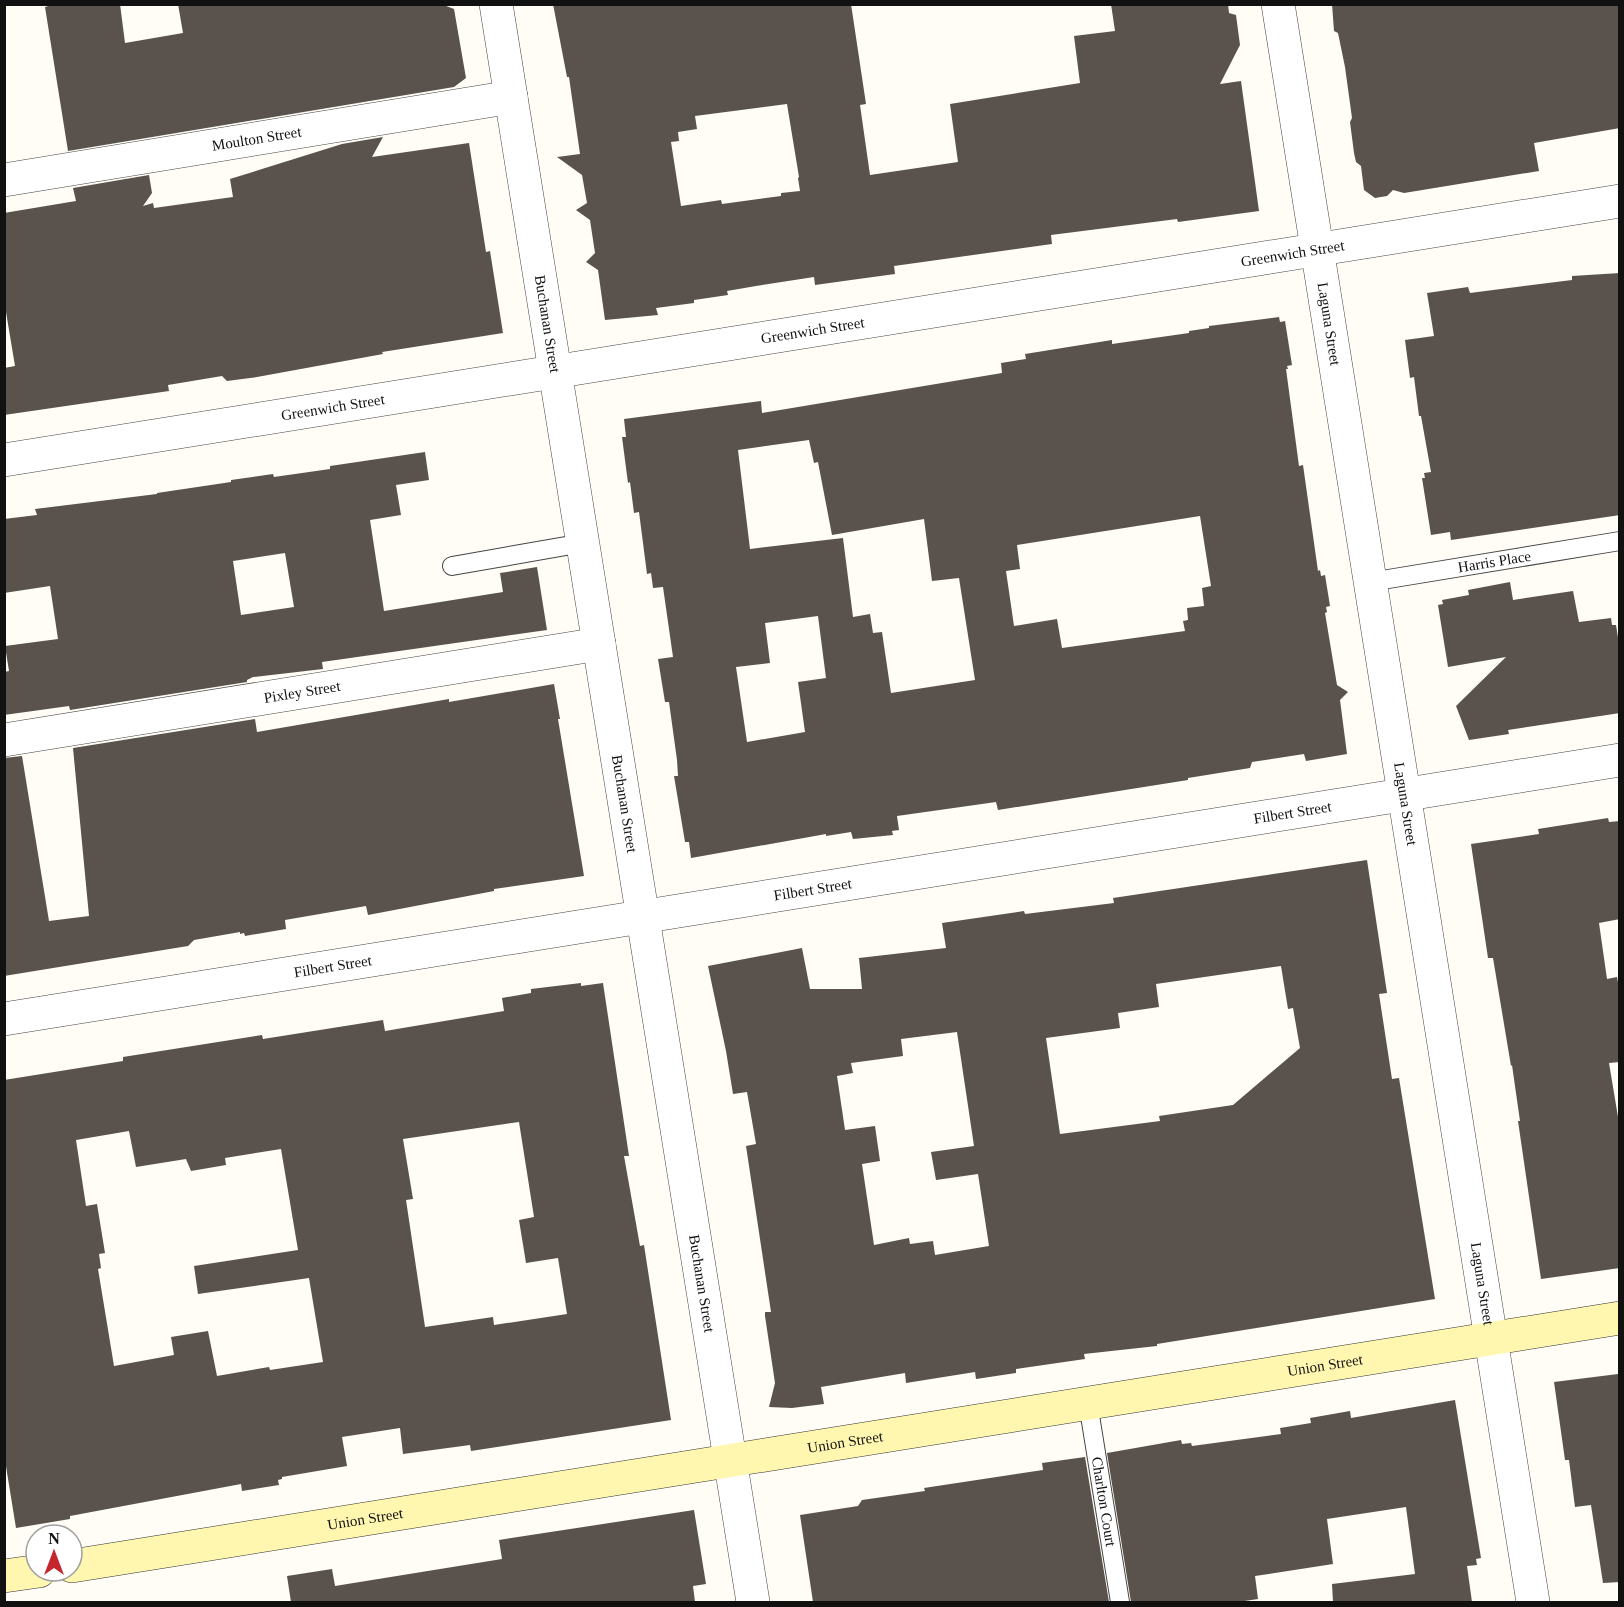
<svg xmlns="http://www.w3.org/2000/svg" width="1624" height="1607" viewBox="0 0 1624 1607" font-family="'Times New Roman',serif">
<rect width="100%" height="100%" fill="#fffdf5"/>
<path fill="#5a524d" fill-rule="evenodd" d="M 55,4 L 120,4 L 125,43 L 183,33 L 178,4 L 441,4 L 454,9 L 466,78 L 454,87 L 68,151 L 45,7 Z
M 553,4 L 851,4 L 866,104 L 860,105 L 870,175 L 958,162 L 950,104 L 1080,83 L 1074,36 L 1115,31 L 1111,4 L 1228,4 L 1229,13 L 1236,15 L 1240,45 L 1220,84 L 1241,81 L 1259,211 L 1178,222 L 1177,219 L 1051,235 L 1052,244 L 894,266 L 895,274 L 851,280 L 815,285 L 814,277 L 756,286 L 727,291 L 728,295 L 694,300 L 694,303 L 656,308 L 658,315 L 605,320 L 598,270 L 586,262 L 595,253 L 590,220 L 576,210 L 587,203 L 582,175 L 557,157 L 580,154 L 569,77 L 567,77 ZM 787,104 L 799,177 L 798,178 L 800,191 L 781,193 L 781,196 L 722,204 L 721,200 L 681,206 L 671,142 L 679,141 L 678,132 L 697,129 L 695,116 Z
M 1332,4 L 1620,4 L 1620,128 L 1534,143 L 1539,171 L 1404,193 L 1393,190 L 1387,196 L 1375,198 L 1364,190 L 1361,166 L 1356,162 L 1354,153 L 1350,122 L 1352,118 L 1345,67 L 1338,33 L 1334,31 Z
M 383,137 L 372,157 L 469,143 L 486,252 L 490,251 L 503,333 L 382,352 L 383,354 L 257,377 L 227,381 L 222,376 L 168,385 L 169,391 L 4,415 L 4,368 L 15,366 L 4,300 L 4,213 L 76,201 L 73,188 L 149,175 L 152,193 L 143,206 L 153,203 L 154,208 L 233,197 L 230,179 L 342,144 Z
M 1620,273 L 1620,515 L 1451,540 L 1450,532 L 1431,535 L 1422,478 L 1425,478 L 1424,473 L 1431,472 L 1421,416 L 1419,416 L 1414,377 L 1410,378 L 1405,340 L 1434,336 L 1427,293 L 1468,287 L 1470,293 L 1572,280 L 1572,276 Z
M 1279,317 L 1280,322 L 1285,321 L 1292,365 L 1287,366 L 1288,369 L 1286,369 L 1299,466 L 1303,465 L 1318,571 L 1320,570 L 1321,576 L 1325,575 L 1330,606 L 1326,607 L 1327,612 L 1325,613 L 1337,685 L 1348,692 L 1340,700 L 1347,754 L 1306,761 L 1304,754 L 1252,762 L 1250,768 L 1188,778 L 1188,780 L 998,810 L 996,802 L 897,816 L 899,830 L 892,831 L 893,835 L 853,839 L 851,832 L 826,836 L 826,834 L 691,858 L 689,842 L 685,842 L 674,776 L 678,776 L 677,760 L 669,702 L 665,702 L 658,659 L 673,657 L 663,587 L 653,588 L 651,573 L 647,574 L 639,512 L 634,513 L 630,482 L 628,483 L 622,437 L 626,437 L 624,419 L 761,401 L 762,413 L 1002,373 L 1001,363 L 1026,359 L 1025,354 L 1112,340 L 1112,344 L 1189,333 L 1189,331 L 1209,328 L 1209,326 ZM 809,440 L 814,463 L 818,462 L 832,535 L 924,519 L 932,581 L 959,578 L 975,680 L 891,693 L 882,632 L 873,633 L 870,614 L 853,617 L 843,538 L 750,549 L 738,450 ZM 1200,516 L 1211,586 L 1202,588 L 1204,606 L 1187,608 L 1188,620 L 1183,621 L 1185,631 L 1062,648 L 1057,619 L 1014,626 L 1006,571 L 1020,569 L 1017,545 ZM 818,616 L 826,678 L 798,682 L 805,732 L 747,742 L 736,667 L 770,663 L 765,623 Z
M 425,452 L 429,480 L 396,485 L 401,515 L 370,520 L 384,611 L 503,592 L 500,573 L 537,567 L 547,630 L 322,662 L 323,669 L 253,677 L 247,680 L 247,682 L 70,710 L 69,706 L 4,715 L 4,672 L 9,671 L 5,646 L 58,639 L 50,586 L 4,593 L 4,519 L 37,515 L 35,509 L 157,494 L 157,493 L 231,482 L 231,480 L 273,474 L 274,477 L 330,469 L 330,466 ZM 285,553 L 294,607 L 241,615 L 233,561 Z
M 1510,582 L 1513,600 L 1573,591 L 1579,622 L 1611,618 L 1612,625 L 1616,625 L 1620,650 L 1620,713 L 1508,730 L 1509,734 L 1469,740 L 1456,706 L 1506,657 L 1448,667 L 1438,605 L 1443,604 L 1442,600 L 1469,595 L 1468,590 Z
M 554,684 L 560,719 L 558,719 L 584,876 L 494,889 L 494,891 L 368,915 L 366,906 L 285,920 L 286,929 L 245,936 L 244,933 L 240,934 L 240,932 L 194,940 L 188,946 L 4,976 L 4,758 L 22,756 L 49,921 L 89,916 L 73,748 L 255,719 L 257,732 L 449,699 L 449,702 Z
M 1608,818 L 1609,822 L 1620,821 L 1620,919 L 1599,923 L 1607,979 L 1617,977 L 1620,993 L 1620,1062 L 1609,1063 L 1620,1129 L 1620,1268 L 1541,1279 L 1518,1121 L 1520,1121 L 1512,1065 L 1511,1066 L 1493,958 L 1488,958 L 1471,844 L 1539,834 L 1538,829 Z
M 1367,860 L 1387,993 L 1379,994 L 1392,1079 L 1399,1078 L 1435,1299 L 1157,1344 L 1157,1346 L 1084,1354 L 1085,1359 L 1016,1369 L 1016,1373 L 976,1379 L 975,1372 L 906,1383 L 905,1373 L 821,1387 L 824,1404 L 792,1408 L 769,1407 L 775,1383 L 765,1316 L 765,1312 L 771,1312 L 746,1146 L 756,1144 L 747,1092 L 733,1094 L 726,1051 L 708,966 L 802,948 L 810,989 L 862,989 L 859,958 L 946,948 L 942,923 L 1024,911 L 1025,914 L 1114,903 L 1113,898 ZM 1281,966 L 1288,1009 L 1293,1008 L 1300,1048 L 1233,1105 L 1159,1116 L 1160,1121 L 1060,1134 L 1046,1038 L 1120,1028 L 1118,1013 L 1159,1007 L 1156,984 ZM 957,1032 L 974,1146 L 931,1152 L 936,1180 L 978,1174 L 989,1246 L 935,1255 L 933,1241 L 910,1244 L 909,1238 L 874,1245 L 862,1164 L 880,1161 L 875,1126 L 845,1130 L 837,1076 L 853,1073 L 851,1063 L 903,1056 L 901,1039 Z
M 581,983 L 581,986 L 603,983 L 629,1156 L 624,1156 L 640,1246 L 644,1245 L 671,1420 L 471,1451 L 470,1445 L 403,1454 L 400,1428 L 342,1437 L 347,1466 L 282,1477 L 282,1479 L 278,1480 L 279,1485 L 242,1491 L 241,1484 L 70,1516 L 70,1519 L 16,1528 L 4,1454 L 4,1080 L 123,1061 L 123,1057 L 262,1035 L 263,1039 L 383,1020 L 385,1031 L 504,1011 L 502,998 L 531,993 L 531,989 ZM 519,1122 L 534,1217 L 519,1220 L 526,1263 L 558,1258 L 567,1314 L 494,1325 L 493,1317 L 425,1327 L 406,1200 L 413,1199 L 403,1139 ZM 129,1131 L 136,1167 L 186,1159 L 191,1171 L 226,1165 L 225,1158 L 281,1149 L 298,1250 L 194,1266 L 198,1294 L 309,1278 L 323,1362 L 270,1370 L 269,1367 L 217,1376 L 208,1331 L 171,1337 L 174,1355 L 114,1366 L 98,1269 L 101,1268 L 99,1254 L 105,1253 L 97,1204 L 86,1206 L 76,1140 Z
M 1618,1374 L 1620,1582 L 1603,1583 L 1591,1505 L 1575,1507 L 1569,1460 L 1565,1460 L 1554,1382 Z
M 1455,1400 L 1481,1558 L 1476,1559 L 1477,1565 L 1467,1566 L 1472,1602 L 1333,1602 L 1332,1584 L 1415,1574 L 1406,1507 L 1327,1519 L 1333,1564 L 1255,1576 L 1258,1599 L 1238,1602 L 1131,1602 L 1107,1453 L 1181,1440 L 1182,1444 L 1191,1443 L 1192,1446 L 1281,1434 L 1280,1428 L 1311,1423 L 1310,1418 L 1350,1411 L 1351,1418 Z
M 1085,1457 L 1109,1602 L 813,1602 L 800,1515 L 858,1506 L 862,1500 L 925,1491 L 924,1488 L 1043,1470 L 1042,1463 Z
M 694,1510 L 706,1584 L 693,1586 L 695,1602 L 291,1602 L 287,1576 L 332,1569 L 335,1586 L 502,1559 L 499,1540 Z"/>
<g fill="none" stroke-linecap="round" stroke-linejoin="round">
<defs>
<g id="lane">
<path d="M 452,566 L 583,543"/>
<path id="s1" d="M 1370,582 L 1620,541"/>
<path id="s2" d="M 1088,1403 L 1120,1602"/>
</g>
<g id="street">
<path id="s3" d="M 496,4 L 753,1602"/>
<path id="s4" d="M 1278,4 L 1533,1602"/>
<path id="s5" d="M 4,180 L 511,97"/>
<path id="s6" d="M 4,460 L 1620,201"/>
<path id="s7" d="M 4,740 L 599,644"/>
<path id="s8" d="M 4,1019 L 1620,760"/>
</g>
<g id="secondary">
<path id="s9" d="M 72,1566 L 1620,1318"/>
<path d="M 4,1576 L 39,1571"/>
</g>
</defs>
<use href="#lane" stroke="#444" stroke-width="20"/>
<use href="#street" stroke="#444" stroke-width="34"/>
<use href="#secondary" stroke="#333" stroke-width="34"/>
<use href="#lane" stroke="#fff" stroke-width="18"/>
<use href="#street" stroke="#fff" stroke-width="33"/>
<use href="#secondary" stroke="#fff6b0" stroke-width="33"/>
</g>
<g text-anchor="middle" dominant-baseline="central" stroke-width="6" stroke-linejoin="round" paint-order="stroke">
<g font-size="15" fill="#111" stroke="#fff">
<text stroke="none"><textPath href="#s5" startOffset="256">Moulton Street</textPath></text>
<text stroke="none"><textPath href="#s6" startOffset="1305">Greenwich Street</textPath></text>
<text stroke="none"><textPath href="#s3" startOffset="324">Buchanan Street</textPath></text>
<text stroke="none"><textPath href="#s4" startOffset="324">Laguna Street</textPath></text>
<text stroke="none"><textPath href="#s6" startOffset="819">Greenwich Street</textPath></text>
<text stroke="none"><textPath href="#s6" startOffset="333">Greenwich Street</textPath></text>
<text stroke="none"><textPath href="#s1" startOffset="126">Harris Place</textPath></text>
<text stroke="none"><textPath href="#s7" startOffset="302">Pixley Street</textPath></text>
<text stroke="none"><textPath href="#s4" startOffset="810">Laguna Street</textPath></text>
<text stroke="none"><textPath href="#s3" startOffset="810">Buchanan Street</textPath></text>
<text stroke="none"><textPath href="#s8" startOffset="1305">Filbert Street</textPath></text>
<text stroke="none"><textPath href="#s8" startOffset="819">Filbert Street</textPath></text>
<text stroke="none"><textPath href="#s8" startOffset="333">Filbert Street</textPath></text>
<text stroke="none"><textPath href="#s3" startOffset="1296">Buchanan Street</textPath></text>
<text stroke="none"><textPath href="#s4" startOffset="1296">Laguna Street</textPath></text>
<text stroke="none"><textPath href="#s9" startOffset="1269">Union Street</textPath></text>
<text stroke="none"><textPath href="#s9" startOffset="783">Union Street</textPath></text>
<text stroke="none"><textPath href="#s2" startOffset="100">Charlton Court</textPath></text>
<text stroke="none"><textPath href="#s9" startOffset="297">Union Street</textPath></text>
</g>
</g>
<rect width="1624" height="1607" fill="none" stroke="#111111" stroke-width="12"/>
<g transform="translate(54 1553)"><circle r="28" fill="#ffffff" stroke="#a0a0a0" stroke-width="1.5"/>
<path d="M0-4.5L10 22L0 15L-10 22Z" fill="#c4262e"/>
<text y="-9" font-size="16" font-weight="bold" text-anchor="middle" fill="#111111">N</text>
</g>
</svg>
